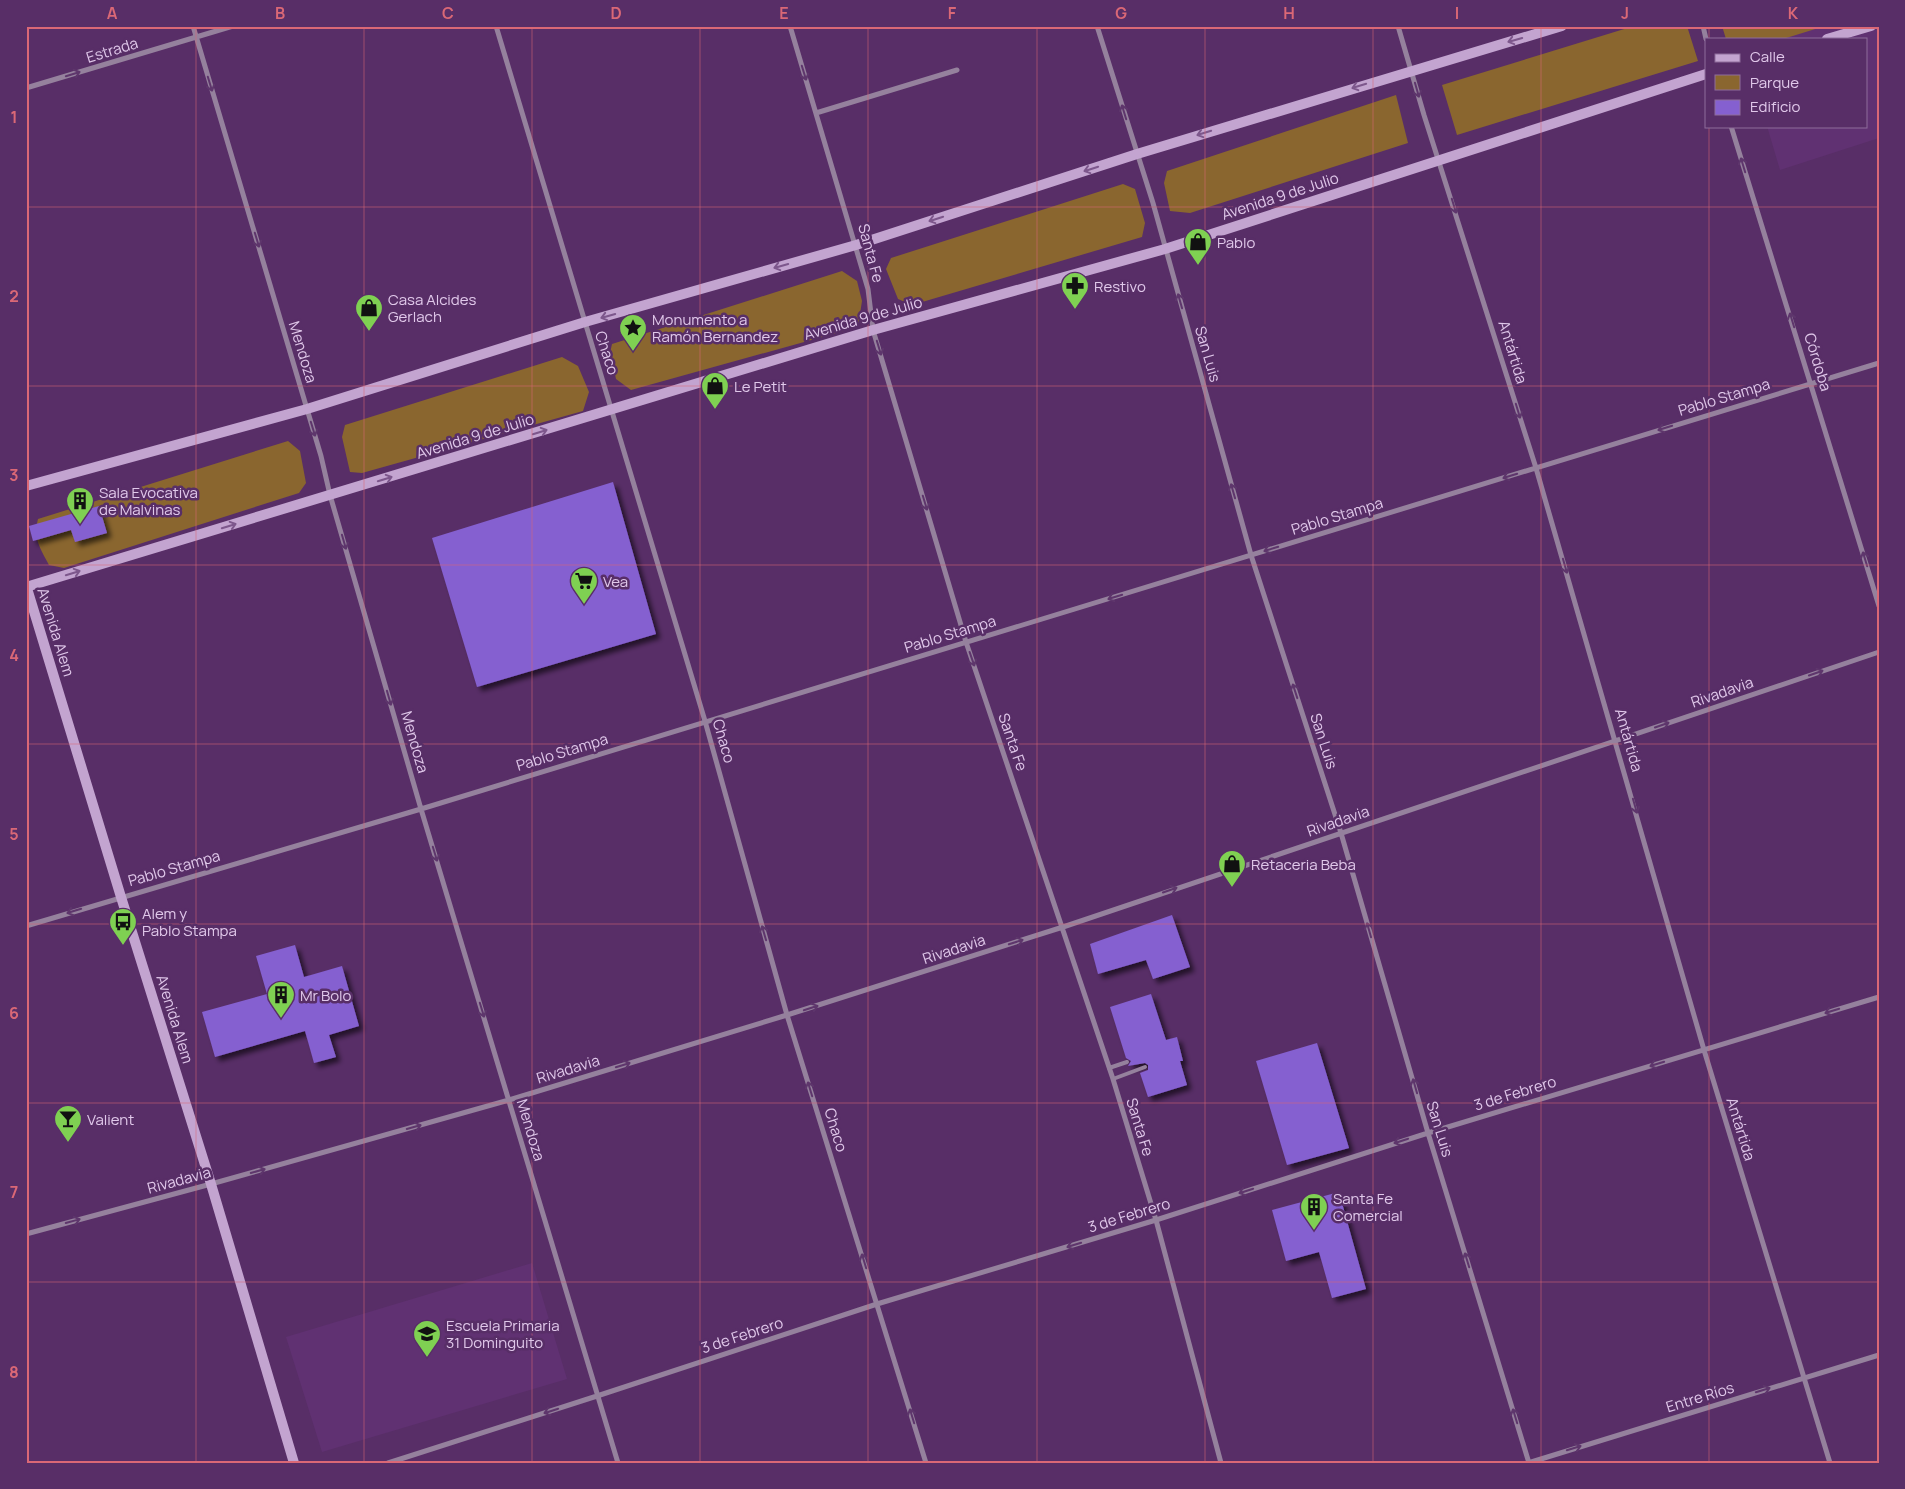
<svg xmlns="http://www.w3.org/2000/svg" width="1905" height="1489" viewBox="0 0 1905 1489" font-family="Manrope,sans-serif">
<defs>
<filter id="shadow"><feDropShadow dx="4.5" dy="4.5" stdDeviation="2.5" flood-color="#0009"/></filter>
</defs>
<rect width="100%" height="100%" fill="#582e67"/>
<path fill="#603172" d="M 1736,26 L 1879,26 L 1879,138 L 1780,170 L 1767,126 L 1866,126 L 1866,39 L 1740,39 Z
M 532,1263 L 567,1379 L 322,1452 L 286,1337 Z"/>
<path fill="#8a662f" d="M 1634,26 L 1687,26 L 1698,61 L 1457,135 L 1442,85 Z
M 1722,26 L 1825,26 L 1783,39 L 1726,39 Z
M 1396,95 L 1408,143 L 1190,213 L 1170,211 L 1164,183 L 1167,171 Z
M 1123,184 L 1135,189 L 1145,223 L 1142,237 L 912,305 L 898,299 L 886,269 L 891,258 Z
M 842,271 L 857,281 L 862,301 L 858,327 L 631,390 L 616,379 L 610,353 L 612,344 Z
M 562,357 L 578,366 L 589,392 L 583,411 L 362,473 L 350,472 L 342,437 L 345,425 Z
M 288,441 L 300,451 L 306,483 L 299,493 L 64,568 L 49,565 C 40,548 33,539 38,519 Z"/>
<path fill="#8560d0" filter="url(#shadow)" d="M 613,482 L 656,634 L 477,687 L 432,538 Z
M 99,506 L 107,533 L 75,542 L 71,530 L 33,541 L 29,526 Z
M 1172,915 L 1190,967 L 1153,979 L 1146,960 L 1098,974 L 1090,944 Z
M 295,945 L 304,977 L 342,966 L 359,1026 L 329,1035 L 336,1057 L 314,1063 L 305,1031 L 215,1057 L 202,1012 L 267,994 L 256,956 Z
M 1151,994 L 1166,1040 L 1177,1037 L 1183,1061 L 1180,1061 L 1187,1085 L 1148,1097 L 1140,1073 L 1148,1070 L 1148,1065 L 1145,1063 L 1128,1066 L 1131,1061 L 1126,1058 L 1110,1007 Z
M 1317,1043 L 1349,1148 L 1287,1165 L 1256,1061 Z
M 1339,1192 L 1366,1289 L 1332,1298 L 1319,1252 L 1286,1261 L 1272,1210 Z"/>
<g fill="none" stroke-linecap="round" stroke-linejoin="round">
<path stroke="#95819d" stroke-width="4" d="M 1109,1068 L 1127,1062
M 1113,1079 L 1145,1067"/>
<path stroke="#95819d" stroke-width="5" d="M 193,26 L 321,456 L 330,495 L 421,809 L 618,1463
M 496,26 L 705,721 L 787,1015 L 926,1463
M 790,26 L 868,289 L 873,330 L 966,642 L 1113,1079 L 1156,1220 L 1221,1463
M 1097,26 L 1153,203 L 1251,555 L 1341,833 L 1428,1133 L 1529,1463
M 1398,26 L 1424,115 L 1536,468 L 1704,1050 L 1830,1463
M 1703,26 L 1706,39
M 26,88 L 233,26
M 816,113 L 957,70
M 1731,126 L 1879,606
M 26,926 L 421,809 L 1879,363
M 26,1234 L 211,1184 L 509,1100 L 787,1015 L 1063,927 L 1879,652
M 388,1463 L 597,1396 L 877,1304 L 1156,1220 L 1428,1133 L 1879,997
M 1528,1463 L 1879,1355"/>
<path stroke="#c3a4d0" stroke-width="10" d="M 1827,39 L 1871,26
M 26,486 L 307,409 L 585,322 L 856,245 L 1137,154 L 1562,26
M 26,585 L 121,897 L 211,1184 L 294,1463
M 26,587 L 873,330 L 1165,249 L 1706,74"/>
</g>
<defs><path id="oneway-shaft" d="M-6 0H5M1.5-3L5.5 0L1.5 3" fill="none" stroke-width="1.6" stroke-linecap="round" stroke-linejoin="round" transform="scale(1.25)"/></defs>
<g stroke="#7d578c">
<use href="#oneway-shaft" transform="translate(1515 40) rotate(164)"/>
<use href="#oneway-shaft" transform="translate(1359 86) rotate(163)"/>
<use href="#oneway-shaft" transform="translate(1204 133) rotate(163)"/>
<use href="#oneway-shaft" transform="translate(1091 169) rotate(162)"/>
<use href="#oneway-shaft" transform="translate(936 219) rotate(162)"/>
<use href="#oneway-shaft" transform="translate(781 266) rotate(164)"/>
<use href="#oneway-shaft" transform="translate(608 316) rotate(164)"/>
<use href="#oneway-shaft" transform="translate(540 432) rotate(-17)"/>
<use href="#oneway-shaft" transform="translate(385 479) rotate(-17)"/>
<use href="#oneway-shaft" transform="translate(229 526) rotate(-17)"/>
<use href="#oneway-shaft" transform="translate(73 573) rotate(-17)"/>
</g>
<g stroke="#5e366c">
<use href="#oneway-shaft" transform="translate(804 73) rotate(73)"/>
<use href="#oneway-shaft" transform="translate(73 74) rotate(-17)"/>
<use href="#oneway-shaft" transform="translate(210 84) rotate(73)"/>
<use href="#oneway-shaft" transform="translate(1417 90) rotate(74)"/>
<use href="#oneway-shaft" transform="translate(1124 112) rotate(-107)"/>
<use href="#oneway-shaft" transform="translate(1743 165) rotate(-107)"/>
<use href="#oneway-shaft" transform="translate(1454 206) rotate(73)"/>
<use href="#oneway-shaft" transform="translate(257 240) rotate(73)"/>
<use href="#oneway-shaft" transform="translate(1180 301) rotate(-106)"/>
<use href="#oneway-shaft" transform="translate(1792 320) rotate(-107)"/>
<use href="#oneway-shaft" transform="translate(879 348) rotate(73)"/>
<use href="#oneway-shaft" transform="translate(1518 411) rotate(73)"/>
<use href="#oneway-shaft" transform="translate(1665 428) rotate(163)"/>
<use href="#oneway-shaft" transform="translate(313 429) rotate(73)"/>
<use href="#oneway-shaft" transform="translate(1510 476) rotate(163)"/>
<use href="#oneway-shaft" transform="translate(1233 491) rotate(-106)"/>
<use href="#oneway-shaft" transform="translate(925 503) rotate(73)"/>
<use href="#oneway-shaft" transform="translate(344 542) rotate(74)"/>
<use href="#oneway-shaft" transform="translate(1271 549) rotate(163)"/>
<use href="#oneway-shaft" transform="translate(1865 559) rotate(-107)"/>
<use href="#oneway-shaft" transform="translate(1565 566) rotate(74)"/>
<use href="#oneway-shaft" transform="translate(1115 597) rotate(163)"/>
<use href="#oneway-shaft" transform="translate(972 659) rotate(71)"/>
<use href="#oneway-shaft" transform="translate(1816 673) rotate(-19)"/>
<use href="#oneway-shaft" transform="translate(1295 691) rotate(-108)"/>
<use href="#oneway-shaft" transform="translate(389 698) rotate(74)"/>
<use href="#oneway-shaft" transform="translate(1662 725) rotate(-19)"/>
<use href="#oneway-shaft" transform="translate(1635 806) rotate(74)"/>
<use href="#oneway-shaft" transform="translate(435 854) rotate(73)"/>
<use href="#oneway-shaft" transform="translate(1170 890) rotate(-19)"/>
<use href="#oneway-shaft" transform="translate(74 911) rotate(163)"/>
<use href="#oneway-shaft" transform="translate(1369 930) rotate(-106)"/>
<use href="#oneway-shaft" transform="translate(764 933) rotate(-106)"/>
<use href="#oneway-shaft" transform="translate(1016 942) rotate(-18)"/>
<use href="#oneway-shaft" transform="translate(811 1008) rotate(-18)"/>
<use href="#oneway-shaft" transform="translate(482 1010) rotate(73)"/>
<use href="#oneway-shaft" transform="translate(1832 1011) rotate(163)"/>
<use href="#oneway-shaft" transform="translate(1657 1064) rotate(163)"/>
<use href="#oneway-shaft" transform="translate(623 1065) rotate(-17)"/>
<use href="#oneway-shaft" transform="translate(1415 1086) rotate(-106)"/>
<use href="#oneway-shaft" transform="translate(810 1089) rotate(-107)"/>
<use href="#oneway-shaft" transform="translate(414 1127) rotate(-16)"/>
<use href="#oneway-shaft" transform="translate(1401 1141) rotate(162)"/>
<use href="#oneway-shaft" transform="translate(258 1171) rotate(-16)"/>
<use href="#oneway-shaft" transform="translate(1246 1191) rotate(162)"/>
<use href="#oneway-shaft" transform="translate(73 1221) rotate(-15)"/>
<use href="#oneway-shaft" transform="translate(1074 1245) rotate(163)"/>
<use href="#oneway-shaft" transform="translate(1467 1260) rotate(-107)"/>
<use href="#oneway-shaft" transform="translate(864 1261) rotate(-107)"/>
<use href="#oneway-shaft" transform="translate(1763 1390) rotate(-17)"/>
<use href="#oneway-shaft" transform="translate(551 1411) rotate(162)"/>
<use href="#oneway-shaft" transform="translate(912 1416) rotate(-107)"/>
<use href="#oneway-shaft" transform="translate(1515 1416) rotate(-107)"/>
<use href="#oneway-shaft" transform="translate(1574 1448) rotate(-17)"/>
</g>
<path fill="none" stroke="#da6876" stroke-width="1" stroke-opacity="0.55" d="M 196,26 L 196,1463M 364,26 L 364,1463M 532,26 L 532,1463M 700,26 L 700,1463M 868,26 L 868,1463M 1037,26 L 1037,1463M 1205,26 L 1205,1463M 1373,26 L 1373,1463M 1541,26 L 1541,1463M 1709,26 L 1709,39M 1709,126 L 1709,1463M 26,207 L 1879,207M 26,386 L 1879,386M 26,565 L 1879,565M 26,744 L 1879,744M 26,924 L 1879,924M 26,1103 L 1879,1103M 26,1282 L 1879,1282"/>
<defs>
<symbol id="shop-pin" viewBox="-11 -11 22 30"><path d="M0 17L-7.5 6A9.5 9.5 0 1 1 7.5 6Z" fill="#7fd052" stroke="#582e67"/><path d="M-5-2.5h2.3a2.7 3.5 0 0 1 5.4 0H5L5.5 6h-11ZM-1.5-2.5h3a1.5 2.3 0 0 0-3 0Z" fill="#111"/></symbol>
<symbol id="pharmacy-pin" viewBox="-11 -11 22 30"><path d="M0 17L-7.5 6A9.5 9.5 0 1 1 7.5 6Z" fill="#7fd052" stroke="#582e67"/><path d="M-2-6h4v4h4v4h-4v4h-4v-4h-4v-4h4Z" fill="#111"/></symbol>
<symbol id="sight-pin" viewBox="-11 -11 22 30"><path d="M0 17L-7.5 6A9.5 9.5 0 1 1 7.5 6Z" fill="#7fd052" stroke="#582e67"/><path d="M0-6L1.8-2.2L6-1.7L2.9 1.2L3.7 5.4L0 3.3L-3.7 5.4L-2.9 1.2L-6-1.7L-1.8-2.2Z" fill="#111"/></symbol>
<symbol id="building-pin" viewBox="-11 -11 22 30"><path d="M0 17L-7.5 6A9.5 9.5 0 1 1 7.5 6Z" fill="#7fd052" stroke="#582e67"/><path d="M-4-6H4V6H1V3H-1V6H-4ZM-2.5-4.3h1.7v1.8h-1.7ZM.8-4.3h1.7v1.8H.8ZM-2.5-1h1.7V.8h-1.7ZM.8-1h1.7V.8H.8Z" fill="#111"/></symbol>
<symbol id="supermarket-pin" viewBox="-11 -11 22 30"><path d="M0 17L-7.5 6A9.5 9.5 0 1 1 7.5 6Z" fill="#7fd052" stroke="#582e67"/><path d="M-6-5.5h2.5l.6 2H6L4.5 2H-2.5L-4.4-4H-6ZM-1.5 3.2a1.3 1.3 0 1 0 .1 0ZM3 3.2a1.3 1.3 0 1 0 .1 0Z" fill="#111"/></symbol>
<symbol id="bus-pin" viewBox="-11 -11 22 30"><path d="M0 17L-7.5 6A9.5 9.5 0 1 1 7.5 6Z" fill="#7fd052" stroke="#582e67"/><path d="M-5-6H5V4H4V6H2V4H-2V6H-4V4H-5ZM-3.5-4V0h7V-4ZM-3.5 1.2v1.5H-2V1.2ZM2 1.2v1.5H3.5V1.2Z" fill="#111"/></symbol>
<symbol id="bar-pin" viewBox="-11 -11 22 30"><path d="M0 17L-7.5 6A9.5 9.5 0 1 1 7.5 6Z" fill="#7fd052" stroke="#582e67"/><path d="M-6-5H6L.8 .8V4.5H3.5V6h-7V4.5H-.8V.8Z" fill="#111"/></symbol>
<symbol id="school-pin" viewBox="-11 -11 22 30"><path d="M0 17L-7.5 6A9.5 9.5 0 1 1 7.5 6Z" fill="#7fd052" stroke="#582e67"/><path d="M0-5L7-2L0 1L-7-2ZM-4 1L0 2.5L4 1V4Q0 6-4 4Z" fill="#111"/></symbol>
</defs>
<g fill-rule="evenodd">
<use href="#shop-pin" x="1182" y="226" width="32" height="43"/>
<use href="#pharmacy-pin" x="1059" y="270" width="32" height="43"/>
<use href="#shop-pin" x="353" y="292" width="32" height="43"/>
<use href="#sight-pin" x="617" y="312" width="32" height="43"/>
<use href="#shop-pin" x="699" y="370" width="32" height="43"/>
<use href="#building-pin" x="64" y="485" width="32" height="43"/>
<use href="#supermarket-pin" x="568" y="565" width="32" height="43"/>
<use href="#shop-pin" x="1216" y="848" width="32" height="43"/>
<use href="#bus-pin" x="107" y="906" width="32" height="43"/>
<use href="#building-pin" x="265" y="979" width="32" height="43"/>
<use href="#bar-pin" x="52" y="1103" width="32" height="43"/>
<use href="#building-pin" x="1298" y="1191" width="32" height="43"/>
<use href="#school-pin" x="411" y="1318" width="32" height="43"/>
</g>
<g text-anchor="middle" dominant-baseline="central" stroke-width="5" stroke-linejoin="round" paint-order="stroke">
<g font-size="15" fill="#e0c8ea" stroke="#582e67">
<text transform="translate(112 50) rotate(-17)">Estrada</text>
<text transform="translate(1280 196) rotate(-18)">Avenida 9 de Julio</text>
<text transform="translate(871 253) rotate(75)">Santa Fe</text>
<text transform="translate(863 318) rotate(-16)">Avenida 9 de Julio</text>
<text transform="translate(303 352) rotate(73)">Mendoza</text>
<text transform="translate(1513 352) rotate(73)">Antártida</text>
<text transform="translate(607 353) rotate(72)">Chaco</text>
<text transform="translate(1208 354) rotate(74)">San Luis</text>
<text transform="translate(1818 362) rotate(73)">Córdoba</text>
<text transform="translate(1724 397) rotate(-17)">Pablo Stampa</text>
<text transform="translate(475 436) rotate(-17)">Avenida 9 de Julio</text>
<text transform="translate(1337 516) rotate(-17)">Pablo Stampa</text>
<text transform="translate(56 632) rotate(73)">Avenida Alem</text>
<text transform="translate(950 634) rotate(-17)">Pablo Stampa</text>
<text transform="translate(1722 692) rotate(-19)">Rivadavia</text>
<text transform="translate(1629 740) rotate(74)">Antártida</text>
<text transform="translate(724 741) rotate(74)">Chaco</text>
<text transform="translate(1324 741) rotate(72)">San Luis</text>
<text transform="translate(415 742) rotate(74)">Mendoza</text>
<text transform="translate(1013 742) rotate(71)">Santa Fe</text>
<text transform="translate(562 752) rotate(-17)">Pablo Stampa</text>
<text transform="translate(1338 821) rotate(-19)">Rivadavia</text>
<text transform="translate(174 868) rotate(-16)">Pablo Stampa</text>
<text transform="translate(954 949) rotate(-18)">Rivadavia</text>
<text transform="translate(175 1019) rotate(73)">Avenida Alem</text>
<text transform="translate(568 1069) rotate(-17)">Rivadavia</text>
<text transform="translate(1515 1093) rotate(-17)">3 de Febrero</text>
<text transform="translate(1140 1127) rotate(73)">Santa Fe</text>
<text transform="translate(1440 1129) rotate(73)">San Luis</text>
<text transform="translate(1741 1129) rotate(73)">Antártida</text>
<text transform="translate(531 1130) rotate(73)">Mendoza</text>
<text transform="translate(836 1130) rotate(73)">Chaco</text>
<text transform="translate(179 1180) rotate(-15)">Rivadavia</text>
<text transform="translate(1129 1215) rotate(-17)">3 de Febrero</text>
<text transform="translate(742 1335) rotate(-18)">3 de Febrero</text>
<text transform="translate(1700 1397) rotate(-17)">Entre Ríos</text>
</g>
<g font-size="15" fill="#e0c8ea" stroke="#582e67" text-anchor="start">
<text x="1217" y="242">Pablo</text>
<text x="1094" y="286">Restivo</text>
<text x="388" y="299">Casa Alcides<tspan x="388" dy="17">Gerlach</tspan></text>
<text x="652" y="319">Monumento a<tspan x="652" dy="17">Ramón Bernandez</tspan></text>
<text x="734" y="386">Le Petit</text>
<text x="99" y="492">Sala Evocativa<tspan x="99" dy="17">de Malvinas</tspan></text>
<text x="603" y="581">Vea</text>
<text x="1251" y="864">Retaceria Beba</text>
<text x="142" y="913">Alem y<tspan x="142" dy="17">Pablo Stampa</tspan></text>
<text x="300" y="995">Mr Bolo</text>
<text x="87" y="1119">Valient</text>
<text x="1333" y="1198">Santa Fe<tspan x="1333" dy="17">Comercial</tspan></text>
<text x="446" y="1325">Escuela Primaria<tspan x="446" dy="17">31 Dominguito</tspan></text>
</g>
</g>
<rect width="1905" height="1489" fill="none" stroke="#582e67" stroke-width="55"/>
<rect x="1705" y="38" width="162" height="90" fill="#582e67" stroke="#8e6c9b"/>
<rect x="1715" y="54" width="25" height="8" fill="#c3a4d0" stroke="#8e6c9b"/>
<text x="1750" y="62" font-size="15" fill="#e0c8ea">Calle</text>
<rect x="1715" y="75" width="25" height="15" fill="#8a662f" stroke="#8e6c9b"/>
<text x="1750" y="88" font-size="15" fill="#e0c8ea">Parque</text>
<rect x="1715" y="100" width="25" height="15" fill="#8560d0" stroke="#8e6c9b"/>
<text x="1750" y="112" font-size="15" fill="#e0c8ea">Edificio</text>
<rect x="28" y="28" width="1850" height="1434" fill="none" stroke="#da6876" stroke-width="2"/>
<g font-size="16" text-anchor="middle" font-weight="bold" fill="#da6876">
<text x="112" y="19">A</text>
<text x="280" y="19">B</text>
<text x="448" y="19">C</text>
<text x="616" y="19">D</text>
<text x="784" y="19">E</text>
<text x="952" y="19">F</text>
<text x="1121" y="19">G</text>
<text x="1289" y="19">H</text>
<text x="1457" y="19">I</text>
<text x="1625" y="19">J</text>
<text x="1793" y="19">K</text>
<text x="14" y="123">1</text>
<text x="14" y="302">2</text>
<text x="14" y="481">3</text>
<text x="14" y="661">4</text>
<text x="14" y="840">5</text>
<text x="14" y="1019">6</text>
<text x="14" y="1198">7</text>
<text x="14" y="1378">8</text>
</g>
</svg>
